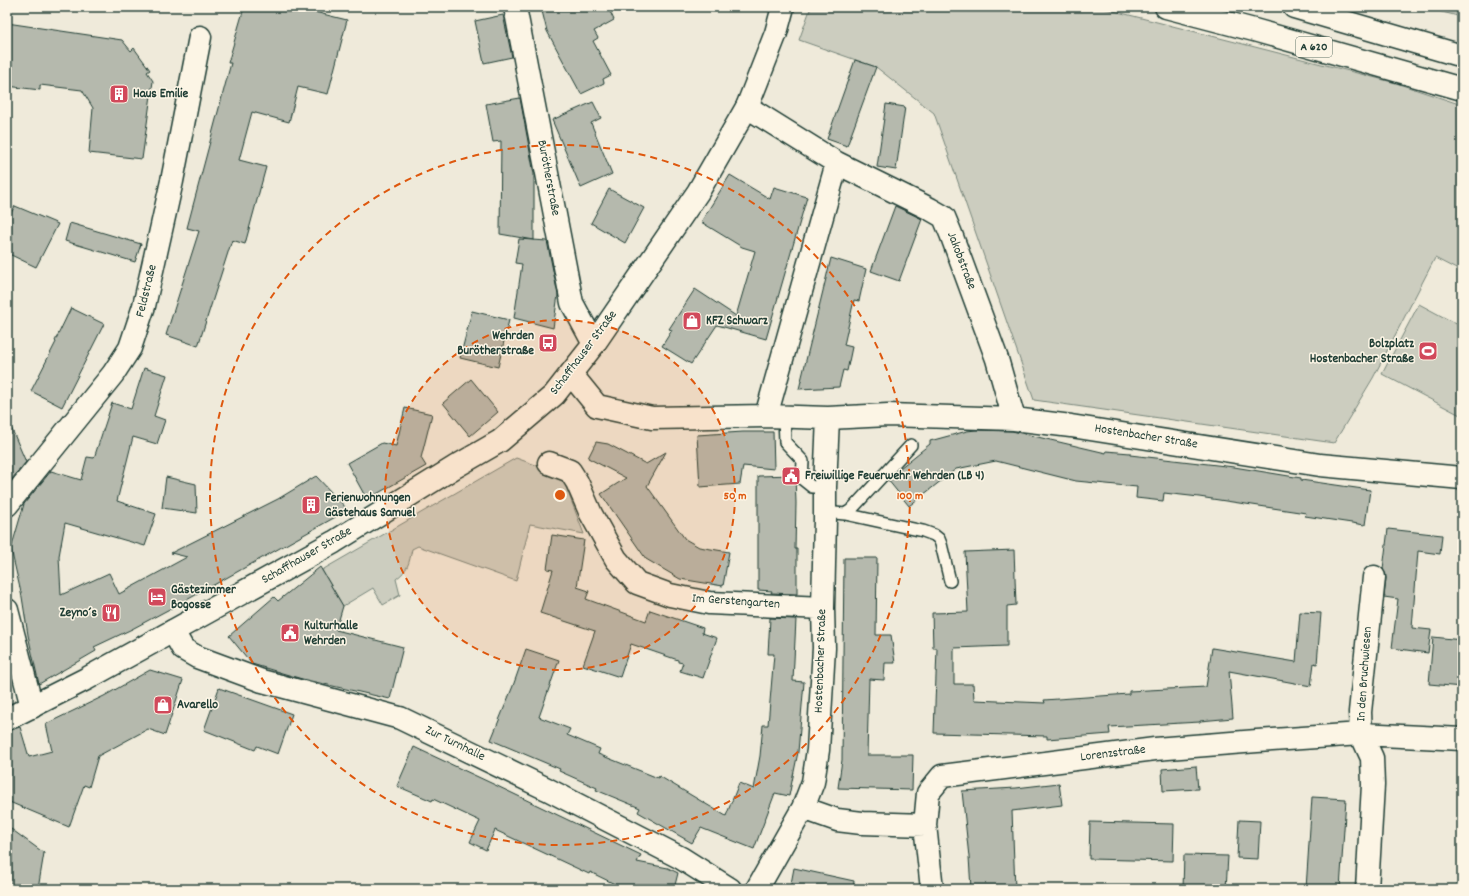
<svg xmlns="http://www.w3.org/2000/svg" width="1469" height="896" viewBox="0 0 1469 896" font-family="Dekko,sans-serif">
<rect width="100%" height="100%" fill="#efeada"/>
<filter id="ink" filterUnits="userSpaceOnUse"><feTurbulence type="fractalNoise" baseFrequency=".025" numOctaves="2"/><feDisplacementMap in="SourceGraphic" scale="8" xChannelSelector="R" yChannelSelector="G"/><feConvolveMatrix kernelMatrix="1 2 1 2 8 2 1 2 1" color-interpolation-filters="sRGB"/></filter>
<g filter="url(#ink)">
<path fill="#cccdbf" stroke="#76857a" d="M 811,7 L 1098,7 L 1396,83 L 1462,105 L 1462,272 L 1435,258 L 1373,378 L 1334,443 L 1034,400 L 934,113 L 876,67 L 799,40 Z
M 1422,7 L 1462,7 L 1462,17 Z
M 1419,304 L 1462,327 L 1462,416 L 1382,374 Z
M 516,458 L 561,474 L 584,534 L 530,524 L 516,581 L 418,546 L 412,549 C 409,564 408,570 396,579 L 400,595 L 383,605 L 373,588 L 343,606 L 322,570 Z"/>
<path fill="#b5b9ad" stroke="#1f3d34" d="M 294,7 L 347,20 L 328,94 L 298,87 L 289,122 L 252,112 L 239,160 L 266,167 L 245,244 L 232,240 L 198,346 L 166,335 L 199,231 L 187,228 L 231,63 L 228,63 L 244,8 Z
M 541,7 L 608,7 L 614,20 L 594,31 L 598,38 L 593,41 L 611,75 L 603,79 L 604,83 L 581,94 L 547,31 Z
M 503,15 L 512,57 L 484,63 L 475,21 Z
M 7,23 L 122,40 L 131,51 L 134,48 L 150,70 L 147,72 L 153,81 L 142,159 L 89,153 L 93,108 L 82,90 L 40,85 L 40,90 L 7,86 Z
M 855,60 L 876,67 L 847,146 L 827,139 Z
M 520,98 L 534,174 L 534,240 L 500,234 L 501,141 L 493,142 L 486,104 Z
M 593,102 L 601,118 L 591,123 L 612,174 L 581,188 L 552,120 Z
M 886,104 L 905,107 L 896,170 L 877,167 Z
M 730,175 L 770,199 L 774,187 L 807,197 L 766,339 L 717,325 L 691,364 L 662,346 L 672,330 L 669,329 L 695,289 L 736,316 L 755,251 L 742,247 L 701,222 Z
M 609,189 L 644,208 L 625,243 L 591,223 Z
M 15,206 L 58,224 L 36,267 L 7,253 L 7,220 Z
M 895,206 L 922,219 L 899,281 L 871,271 Z
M 70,223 L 141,244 L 135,262 L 65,241 Z
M 519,239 L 547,241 L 558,295 L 553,328 L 514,318 L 522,264 L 515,263 Z
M 831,258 L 866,269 L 859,301 L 854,300 L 844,345 L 852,347 L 847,371 L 843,370 L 839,387 L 799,389 Z
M 71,308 L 104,324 L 62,407 L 31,391 L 56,342 L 55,341 Z
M 472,311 L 509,320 L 498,367 L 460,358 Z
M 144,368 L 167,375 L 154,416 L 165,420 L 157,444 L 133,437 L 117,501 L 156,514 L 145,546 L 65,523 L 59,556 L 61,595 L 109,573 L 119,594 L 187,557 L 171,553 L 278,499 L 316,476 L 348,510 L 194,596 L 132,629 L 94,647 L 96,651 L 39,684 L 28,635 L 22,597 L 11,549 L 24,504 L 51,471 L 81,480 L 87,457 L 94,458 L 112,403 L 131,409 Z
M 471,379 L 498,412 L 470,436 L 443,403 Z
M 405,408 L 432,414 L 421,458 L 426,466 L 373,496 L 365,496 L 347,463 L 382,443 L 396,446 Z
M 7,418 L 26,462 L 7,485 Z
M 976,430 L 1012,431 L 1106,453 L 1106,451 L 1130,453 L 1130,455 L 1234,467 L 1301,478 L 1301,480 L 1370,490 L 1365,525 L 1305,516 L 1306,513 L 1199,497 L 1164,493 L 1163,501 L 1136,498 L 1137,487 L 1076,481 L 996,461 L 956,469 L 909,506 L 888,480 L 900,468 L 930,444 L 930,441 L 967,431 Z
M 743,432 L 773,432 L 774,469 L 743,466 L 740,484 L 700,487 L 697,435 Z
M 596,442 L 608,444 L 646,464 L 666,452 L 647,486 L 685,539 L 699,547 L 729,552 L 723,586 L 680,579 L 646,559 L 601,494 L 626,478 L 588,458 Z
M 795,475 L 796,503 L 795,549 L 797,549 L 797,594 L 771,593 L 772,591 L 758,590 L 758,476 Z
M 166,477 L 196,484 L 197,513 L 162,508 Z
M 1388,529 L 1442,535 L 1440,554 L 1418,551 L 1412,628 L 1431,630 L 1428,653 L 1392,648 L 1398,599 L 1384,597 L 1386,578 L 1383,569 Z
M 552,535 L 584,540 L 577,587 L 589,591 L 586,599 L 646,621 L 650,610 L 703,628 L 702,633 L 717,638 L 703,678 L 680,671 L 683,663 L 678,662 L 678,660 L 631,644 L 620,677 L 583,665 L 595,631 L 540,613 L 553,570 L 547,569 Z
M 1014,550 L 1016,605 L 1007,606 L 1007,646 L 954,648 L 954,684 L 973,684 L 974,700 L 1045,703 L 1044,700 L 1129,694 L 1129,691 L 1206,687 L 1212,648 L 1296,662 L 1300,612 L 1321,613 L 1317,664 L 1314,663 L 1311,686 L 1229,671 L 1233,718 L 1200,721 L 1200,722 L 1109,727 L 1110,734 L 1047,739 L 1047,736 L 934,733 L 937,648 L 933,648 L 932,613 L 968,612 L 965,552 Z
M 844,558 L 877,558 L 876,635 L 891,635 L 895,663 L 885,663 L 884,680 L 869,679 L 867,755 L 913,755 L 912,790 L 838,788 L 842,760 Z
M 320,567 L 343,606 L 336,630 L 403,647 L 390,699 L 302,679 L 252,664 L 229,636 L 274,597 L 278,601 Z
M 770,618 L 796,619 L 793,681 L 804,682 L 798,752 L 789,796 L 775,793 L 754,849 L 701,828 L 692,843 L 638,812 L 640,808 L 596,790 L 597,788 L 559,771 L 560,769 L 491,740 L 513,686 L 526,649 L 559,660 L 539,717 L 570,729 L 567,735 L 600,749 L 598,754 L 658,778 L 659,776 L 726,816 L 739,783 L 754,789 L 760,756 L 763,725 L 768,725 L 774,654 L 768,654 Z
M 1433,637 L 1462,640 L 1462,687 L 1429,684 Z
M 150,670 L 183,680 L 165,735 L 148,729 L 98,756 L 89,787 L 84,785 L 69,827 L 7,801 L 7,731 L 20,727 L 29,757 L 52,751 L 46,724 L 104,696 Z
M 219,688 L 292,714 L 278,754 L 257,746 L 255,750 L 204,730 Z
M 414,747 L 491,783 L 641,855 L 637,862 L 668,868 L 678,873 L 674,889 L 625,889 L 590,872 L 589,874 L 495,830 L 486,850 L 470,842 L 480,821 L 433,799 L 432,801 L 397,786 Z
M 1196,766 L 1198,789 L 1163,791 L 1162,769 Z
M 1059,783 L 1062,805 L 1012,811 L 1015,889 L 971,889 L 969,857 L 962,791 L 1016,788 Z
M 1312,797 L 1346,799 L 1340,889 L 1306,889 Z
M 1239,820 L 1260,821 L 1258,859 L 1237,858 Z
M 1090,822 L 1174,824 L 1173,861 L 1089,859 Z
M 7,826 L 44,853 L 38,889 L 7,889 Z
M 1184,855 L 1228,856 L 1226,889 L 1183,889 Z
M 794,868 L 854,881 L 853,889 L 790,889 Z"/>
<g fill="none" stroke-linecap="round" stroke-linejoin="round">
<defs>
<path id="service" d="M 784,416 L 785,442 L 803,461 L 802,479 L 812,487 L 825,487
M 825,512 L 845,514 L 851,510 L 911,445
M 845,514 L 923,531 L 934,535 L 939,539 L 941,544 L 950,581"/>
<path id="minor" d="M 515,7 L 572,303 L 594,344
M 747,107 L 837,163 L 930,209 L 944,217 L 951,234 L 997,359 L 1014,419
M 571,374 L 597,406 L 652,418 L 766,416 L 828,418 L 888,415 L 1014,419 L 1071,426 L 1320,465 L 1462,478
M 766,416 L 837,163
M 549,463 L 570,471 L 577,482 L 591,514 L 616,559 L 637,583 L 670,595 L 709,603 L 823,608
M 7,505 L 113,374 L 130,348 L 144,306 L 172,181 L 200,37
M 7,610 L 32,707
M 173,631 L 183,649 L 197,657 L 262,681 L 400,718 L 547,789 L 681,858 L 730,889
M 803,808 L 837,820 L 862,823 L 925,825 L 928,793 L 942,776 L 1155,749 L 1257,741 L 1361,734 L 1462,739
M 925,825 L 932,889
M 757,889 L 803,808 L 813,782 L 818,750 L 824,648 L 823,608 L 825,519 L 825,487 L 828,418
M 1367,889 L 1373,785 L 1372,758 L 1361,734 L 1360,712 L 1374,577"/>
<path id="tertiary" d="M 7,719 L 86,679 L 334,542 L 455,467 L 500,441 L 554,395 L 594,344 L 698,192 L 747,107 L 776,33 L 783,7"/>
<path id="motorway" d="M 1166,7 L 1254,30 L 1462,89
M 1294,7 L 1462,56"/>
</defs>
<use href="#service" stroke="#1f3d34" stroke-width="14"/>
<use href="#minor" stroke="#1f3d34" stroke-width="25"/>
<use href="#tertiary" stroke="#1f3d34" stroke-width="25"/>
<use href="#motorway" stroke="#1f3d34" stroke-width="25"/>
<use href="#service" stroke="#fcf5e5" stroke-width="11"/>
<use href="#minor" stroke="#fcf5e5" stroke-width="22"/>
<use href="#tertiary" stroke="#fcf5e5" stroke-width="22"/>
<use href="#motorway" stroke="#fcf5e5" stroke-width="22"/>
</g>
</g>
<circle cx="560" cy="495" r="175" fill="#de580e" fill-opacity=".12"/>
<g fill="none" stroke="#de580e" stroke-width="2" stroke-dasharray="7 5">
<circle cx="560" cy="495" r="175"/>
<circle cx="560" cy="495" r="350"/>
</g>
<defs>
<symbol id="building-square" viewBox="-11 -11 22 22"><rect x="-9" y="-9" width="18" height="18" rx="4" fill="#d1495b" stroke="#fcf5e5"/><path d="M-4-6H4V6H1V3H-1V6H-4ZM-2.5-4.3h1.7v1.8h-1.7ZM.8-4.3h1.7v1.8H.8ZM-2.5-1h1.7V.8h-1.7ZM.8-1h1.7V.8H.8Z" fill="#fff"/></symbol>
<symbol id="shop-square" viewBox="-11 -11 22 22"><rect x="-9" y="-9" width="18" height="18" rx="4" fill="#d1495b" stroke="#fcf5e5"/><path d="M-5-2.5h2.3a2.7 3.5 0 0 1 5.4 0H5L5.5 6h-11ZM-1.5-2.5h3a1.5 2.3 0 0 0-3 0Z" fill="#fff"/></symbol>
<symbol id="bus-square" viewBox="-11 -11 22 22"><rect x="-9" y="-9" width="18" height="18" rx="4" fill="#d1495b" stroke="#fcf5e5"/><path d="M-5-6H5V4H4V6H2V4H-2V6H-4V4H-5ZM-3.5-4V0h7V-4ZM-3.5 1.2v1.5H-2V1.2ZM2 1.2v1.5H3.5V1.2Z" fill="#fff"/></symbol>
<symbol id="stadium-square" viewBox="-11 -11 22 22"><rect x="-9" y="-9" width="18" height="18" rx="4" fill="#d1495b" stroke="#fcf5e5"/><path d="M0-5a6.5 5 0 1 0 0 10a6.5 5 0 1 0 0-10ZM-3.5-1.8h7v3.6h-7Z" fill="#fff"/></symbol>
<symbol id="civic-square" viewBox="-11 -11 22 22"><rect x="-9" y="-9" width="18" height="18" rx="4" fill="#d1495b" stroke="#fcf5e5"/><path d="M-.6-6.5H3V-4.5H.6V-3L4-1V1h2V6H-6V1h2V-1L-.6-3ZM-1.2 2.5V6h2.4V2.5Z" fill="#fff"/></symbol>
<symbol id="hotel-square" viewBox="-11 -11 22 22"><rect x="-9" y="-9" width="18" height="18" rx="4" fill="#d1495b" stroke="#fcf5e5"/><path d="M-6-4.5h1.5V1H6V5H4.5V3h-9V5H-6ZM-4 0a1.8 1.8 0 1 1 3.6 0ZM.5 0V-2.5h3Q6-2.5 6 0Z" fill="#fff"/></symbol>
<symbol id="restaurant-square" viewBox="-11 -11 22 22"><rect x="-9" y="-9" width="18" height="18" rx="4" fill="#d1495b" stroke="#fcf5e5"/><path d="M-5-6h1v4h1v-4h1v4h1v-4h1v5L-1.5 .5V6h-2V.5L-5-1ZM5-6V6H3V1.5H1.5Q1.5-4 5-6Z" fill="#fff"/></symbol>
</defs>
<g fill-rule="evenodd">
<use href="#building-square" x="108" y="83" width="22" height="22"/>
<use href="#shop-square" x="681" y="310" width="22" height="22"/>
<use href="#bus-square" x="537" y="332" width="22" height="22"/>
<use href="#stadium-square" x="1417" y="340" width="22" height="22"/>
<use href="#civic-square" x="780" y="465" width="22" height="22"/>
<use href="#building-square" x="300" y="494" width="22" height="22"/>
<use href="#hotel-square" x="146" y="586" width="22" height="22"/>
<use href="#restaurant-square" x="100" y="602" width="22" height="22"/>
<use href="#civic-square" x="279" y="622" width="22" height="22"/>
<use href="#shop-square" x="152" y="694" width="22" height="22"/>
</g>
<g text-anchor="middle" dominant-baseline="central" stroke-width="3" stroke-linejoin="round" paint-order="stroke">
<rect fill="#fcf5e5" stroke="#617469" stroke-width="1" x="1296" y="37" width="36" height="20" rx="3"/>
<g font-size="12" font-weight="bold" fill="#1f3d34">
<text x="1314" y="47">A 620</text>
</g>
<g font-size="13" font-weight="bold" fill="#1f3d34" stroke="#fcf5e5" text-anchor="start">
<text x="133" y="94">Haus Emilie</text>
<text x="706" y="321">KFZ Schwarz</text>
<text x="534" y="336" text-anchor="end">Wehrden<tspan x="534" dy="15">Burötherstraße</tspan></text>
<text x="1414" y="344" text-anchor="end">Bolzplatz<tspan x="1414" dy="15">Hostenbacher Straße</tspan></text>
<text x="805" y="476">Freiwillige Feuerwehr Wehrden (LB 4)</text>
<text x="325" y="498">Ferienwohnungen<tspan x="325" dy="15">Gästehaus Samuel</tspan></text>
<text x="171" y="590">Gästezimmer<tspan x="171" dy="15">Bogosse</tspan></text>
<text x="97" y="613" text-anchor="end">Zeyno´s</text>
<text x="304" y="626">Kulturhalle<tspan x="304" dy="15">Wehrden</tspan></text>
<text x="177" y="705">Avarello</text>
</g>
<g font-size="13" fill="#1f3d34" stroke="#fcf5e5">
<text transform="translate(548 178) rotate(79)">Burötherstraße</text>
<text transform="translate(961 261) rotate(69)">Jakobstraße</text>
<text transform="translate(147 291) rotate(-76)">Feldstraße</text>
<text transform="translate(584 353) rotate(-53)">Schaffhauser Straße</text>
<text transform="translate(1146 437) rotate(9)">Hostenbacher Straße</text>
<text transform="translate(307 556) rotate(-30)">Schaffhauser Straße</text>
<text transform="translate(736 602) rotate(4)">Im Gerstengarten</text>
<text transform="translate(821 661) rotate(-88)">Hostenbacher Straße</text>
<text transform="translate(1365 674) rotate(-86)">In den Bruchwiesen</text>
<text transform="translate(455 744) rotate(26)">Zur Turnhalle</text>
<text transform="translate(1113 754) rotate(-7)">Lorenzstraße</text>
</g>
</g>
<circle cx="560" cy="495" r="6" fill="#de580e" stroke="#fcf5e5" stroke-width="2"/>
<g font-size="12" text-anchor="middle" font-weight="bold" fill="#de580e" stroke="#fcf5e5" stroke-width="3" stroke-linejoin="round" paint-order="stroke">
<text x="735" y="499">50 m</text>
<text x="910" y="499">100 m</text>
</g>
<rect width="1469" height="896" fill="none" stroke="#fcf5e5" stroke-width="24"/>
<rect x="12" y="12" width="1445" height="872" fill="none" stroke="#1f3d34" stroke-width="1.5" filter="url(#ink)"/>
</svg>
